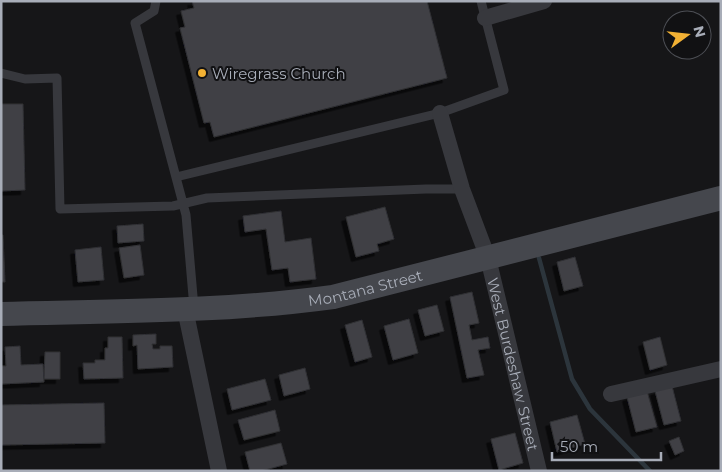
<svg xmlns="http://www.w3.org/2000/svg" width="722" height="472" viewBox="0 0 722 472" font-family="Montserrat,sans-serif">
<defs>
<filter id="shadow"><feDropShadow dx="-4.5" dy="4.5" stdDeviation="0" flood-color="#0009"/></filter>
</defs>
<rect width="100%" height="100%" fill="#161618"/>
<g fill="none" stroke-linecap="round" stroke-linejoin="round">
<path stroke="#2c353c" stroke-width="4.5" d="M 539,258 L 572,379 L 590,409 L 650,471"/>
</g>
<path fill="#404145" stroke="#303034" filter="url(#shadow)" d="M 192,1 L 427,1 L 447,78 L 214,137 L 210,122 L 204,123 L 180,28 L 185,27 L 181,11 L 194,8 Z
M 1,104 L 23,104 L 25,190 L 1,191 Z
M 385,207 L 394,239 L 377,244 L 379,251 L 356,257 L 346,217 Z
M 281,211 L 285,242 L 311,238 L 316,279 L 290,282 L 288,268 L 272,270 L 266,229 L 245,232 L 243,216 Z
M 143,224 L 144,241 L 118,243 L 117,226 Z
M 1,235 L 3,235 L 5,282 L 1,282 Z
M 140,245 L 144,275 L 124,278 L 119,248 Z
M 101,247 L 104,280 L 78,282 L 75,250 Z
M 575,257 L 583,286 L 564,291 L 557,262 Z
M 472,292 L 479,323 L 469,325 L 472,340 L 488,337 L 490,348 L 478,350 L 484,375 L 467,378 L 450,297 Z
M 437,305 L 444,331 L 425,336 L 418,310 Z
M 409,319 L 418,353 L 393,360 L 384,326 Z
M 362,320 L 372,357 L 355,362 L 345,325 Z
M 156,334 L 156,344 L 152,344 L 153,349 L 160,349 L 160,346 L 172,346 L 173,367 L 138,369 L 137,345 L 133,346 L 133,335 Z
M 108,337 L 122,337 L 123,378 L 84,379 L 83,363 L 95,363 L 95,360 L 105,360 L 105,348 L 108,348 Z
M 660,337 L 667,365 L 650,370 L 643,342 Z
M 20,346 L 21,365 L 43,364 L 44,382 L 1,384 L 1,366 L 6,366 L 5,347 Z
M 45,352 L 60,352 L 60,379 L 44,379 Z
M 305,368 L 310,389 L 284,396 L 279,375 Z
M 265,379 L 271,400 L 232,410 L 227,389 Z
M 672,386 L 681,421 L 664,425 L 655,391 Z
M 647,391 L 657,427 L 636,432 L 627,397 Z
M 104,403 L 105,443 L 1,445 L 1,405 Z
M 275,410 L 280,431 L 244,440 L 238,420 Z
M 577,415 L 585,444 L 557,452 L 550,422 Z
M 515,433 L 523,463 L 499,470 L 491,439 Z
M 679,437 L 684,451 L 675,455 L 669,441 Z
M 281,443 L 287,464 L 261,471 L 250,471 L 245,452 Z"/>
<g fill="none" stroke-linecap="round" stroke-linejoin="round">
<path stroke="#37383d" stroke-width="9" d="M 156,1 L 154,11 L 135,23 L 186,215 L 194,308
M 1,73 L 25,79 L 57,78 L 60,209 L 173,206 L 207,198 L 426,189 L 462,189
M 176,177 L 440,113 L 504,90 L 481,1"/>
<g stroke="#37383d" stroke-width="16">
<path d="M 485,18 L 544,1"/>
<path id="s1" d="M 440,113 L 462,189 L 488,258 L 539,471"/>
<path d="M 185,309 L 219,471"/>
<path d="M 611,394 L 721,369"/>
</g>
<path stroke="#45474d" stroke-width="24" id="s2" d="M 1,314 C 112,311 223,312 333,297 L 721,198"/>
</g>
<circle fill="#f2b134" stroke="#111113" stroke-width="2" cx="202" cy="73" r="5"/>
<g text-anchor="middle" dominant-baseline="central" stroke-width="4" stroke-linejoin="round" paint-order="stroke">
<g font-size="15" fill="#a8adb8" stroke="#111113" text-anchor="start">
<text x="212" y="73">Wiregrass Church</text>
</g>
<g font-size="15" fill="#a8adb8" stroke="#111113">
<text stroke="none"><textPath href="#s2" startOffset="366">Montana Street</textPath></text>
<text stroke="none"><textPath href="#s1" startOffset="262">West Burdeshaw Street</textPath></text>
</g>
</g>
<rect width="722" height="472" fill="none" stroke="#a8adb8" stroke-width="5"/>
<g transform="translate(687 35) rotate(75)"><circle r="24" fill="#111113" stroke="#4d4f55"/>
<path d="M0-4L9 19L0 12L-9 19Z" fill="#f2b134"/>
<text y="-8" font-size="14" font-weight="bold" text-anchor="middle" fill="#a8adb8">N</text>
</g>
<path d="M552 452v8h109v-8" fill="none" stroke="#a8adb8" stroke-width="2.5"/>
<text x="560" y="452" font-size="15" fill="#a8adb8" stroke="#111113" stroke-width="4" paint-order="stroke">50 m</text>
</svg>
